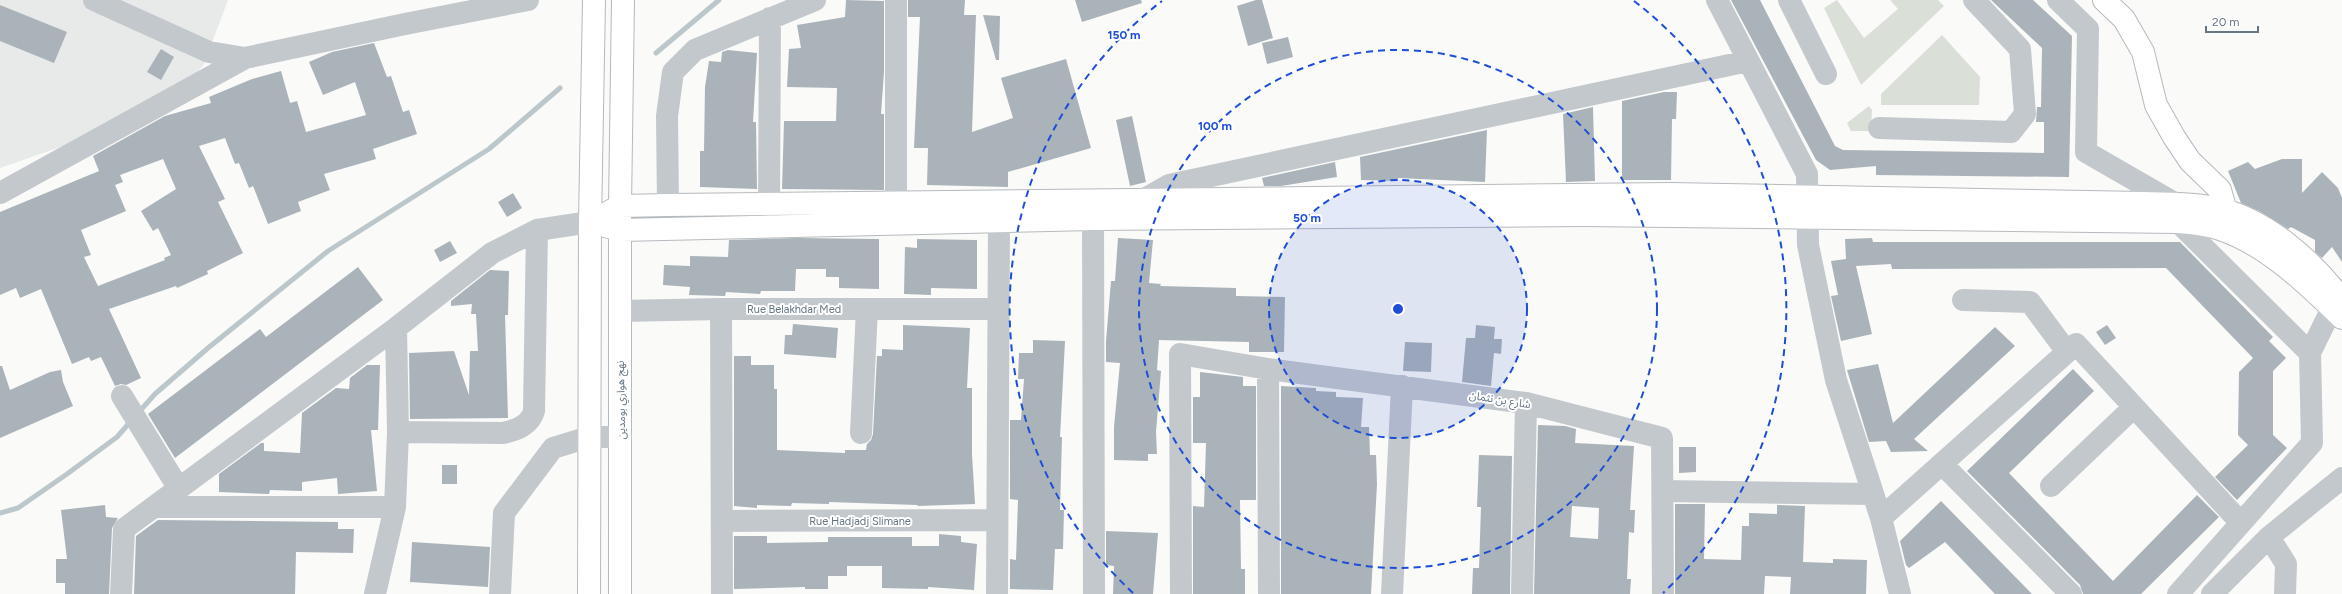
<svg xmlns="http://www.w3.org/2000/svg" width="2342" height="594" viewBox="0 0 2342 594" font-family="Figtree,'Noto Sans Arabic',sans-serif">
<rect width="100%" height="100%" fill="#fafaf8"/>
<path fill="#e8e9e9" d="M 0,0 L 228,0 L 204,64 L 185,88 L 72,143 L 0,168 Z"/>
<path fill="#dadfd7" d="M 1837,0 L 1864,38 L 1898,9 L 1890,0 L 1938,0 L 1944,6 L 1861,85 L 1824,8 Z
M 1942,35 L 1980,77 L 1979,105 L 1881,105 L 1881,94 Z
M 1869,106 L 1872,110 L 1871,131 L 1851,131 L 1847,123 Z"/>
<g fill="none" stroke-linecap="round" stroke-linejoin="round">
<path stroke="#bbc7cb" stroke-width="5" d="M 656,53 L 719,0
M 139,412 L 155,394 L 208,348 L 328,251 L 489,149 L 560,88
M 0,513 L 18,508 L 67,474 L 117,437 L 131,421"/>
</g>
<path fill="#aab3b9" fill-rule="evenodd" d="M 846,0 L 884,1 L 884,72 L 881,114 L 884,114 L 884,190 L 782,189 L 784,121 L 836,121 L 837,88 L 787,87 L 789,49 L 801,48 L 797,25 L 845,17 Z
M 908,0 L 965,0 L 964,15 L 976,15 L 972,132 L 1013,118 L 1001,78 L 1066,59 L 1091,148 L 1008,172 L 1008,187 L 927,185 L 928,148 L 914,148 L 920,17 L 908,17 Z
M 1075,0 L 1141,0 L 1142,3 L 1082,22 Z
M 1256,0 L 1262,0 L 1273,38 L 1248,46 L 1237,6 Z
M 1731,0 L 1760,0 L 1835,146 L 1843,150 L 2044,153 L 2044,122 L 2036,122 L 2037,107 L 2041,107 L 2042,48 L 1991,0 L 2033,0 L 2072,36 L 2069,177 L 1876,175 L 1876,166 L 1830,170 L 1816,160 Z
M 0,5 L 67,32 L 54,63 L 0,41 Z
M 983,15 L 1000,16 L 999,60 L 996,60 Z
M 1288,37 L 1293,57 L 1267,64 L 1262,43 Z
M 374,43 L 387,77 L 391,76 L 403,112 L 409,110 L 417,134 L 373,149 L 376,159 L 324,174 L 330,190 L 298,202 L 301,211 L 268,224 L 253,186 L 249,188 L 239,163 L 235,164 L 225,138 L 199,146 L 225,199 L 218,202 L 243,253 L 207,271 L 208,274 L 177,288 L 176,286 L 109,309 L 141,378 L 126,385 L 121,384 L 115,386 L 101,357 L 91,361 L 89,357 L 72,364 L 41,289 L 20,298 L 16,288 L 0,295 L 0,212 L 99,171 L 93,156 L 165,116 L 211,103 L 209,97 L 252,79 L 281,71 L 290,103 L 297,101 L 306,132 L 366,115 L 355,82 L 323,95 L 309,62 L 332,52 ZM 163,159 L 176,189 L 141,211 L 153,231 L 158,228 L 171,255 L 164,258 L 165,260 L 98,286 L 84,257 L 91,255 L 81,230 L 126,211 L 115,185 L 123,182 L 120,175 Z
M 161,49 L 174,57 L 161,80 L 147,72 Z
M 728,50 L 757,53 L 753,122 L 756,122 L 757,189 L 700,187 L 700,151 L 704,151 L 705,87 L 709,61 L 721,62 L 722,52 Z
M 1664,92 L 1677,92 L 1676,119 L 1672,119 L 1671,180 L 1622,180 L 1622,101 Z
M 1593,107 L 1595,181 L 1566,182 L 1563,114 Z
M 1132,116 L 1146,182 L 1130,186 L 1116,120 Z
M 1487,130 L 1485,182 L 1398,178 L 1398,181 L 1361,180 L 1360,157 Z
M 2282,159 L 2302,159 L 2302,193 L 2322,172 L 2338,188 L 2342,198 L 2342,262 L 2332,247 L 2322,258 L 2315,252 L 2315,240 L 2291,227 L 2288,229 L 2259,211 L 2241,203 L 2228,171 L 2248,162 L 2255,169 Z
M 1335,162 L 1337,177 L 1281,186 L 1264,186 L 1262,178 Z
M 513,193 L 522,208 L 507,217 L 498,202 Z
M 797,238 L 879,239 L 879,289 L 839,288 L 839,277 L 826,277 L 826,269 L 796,269 L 795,291 L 761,291 L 760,294 L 726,292 L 725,296 L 689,295 L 690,287 L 663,285 L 664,265 L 690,266 L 690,256 L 728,257 L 729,240 Z
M 1118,238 L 1153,240 L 1149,283 L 1161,284 L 1160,286 L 1236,288 L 1236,296 L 1285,297 L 1284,352 L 1249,352 L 1249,342 L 1159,340 L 1157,370 L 1161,371 L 1156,432 L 1157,454 L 1148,454 L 1148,461 L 1114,460 L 1114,427 L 1120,363 L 1106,362 L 1106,341 L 1111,281 L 1115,281 Z
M 1872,238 L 1873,242 L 2180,242 L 2273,337 L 2269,341 L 2286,358 L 2273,371 L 2273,435 L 2287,448 L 2237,500 L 2215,477 L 2248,445 L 2238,435 L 2239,372 L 2253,358 L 2166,268 L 1892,269 L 1891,264 L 1856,266 L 1872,334 L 1841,341 L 1831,296 L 1838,295 L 1831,261 L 1846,259 L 1845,239 Z
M 917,239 L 977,240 L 977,289 L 931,288 L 931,295 L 904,294 L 905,247 L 917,248 Z
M 450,241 L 457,253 L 440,262 L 434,250 Z
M 358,267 L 383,300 L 175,458 L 148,414 L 260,329 L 266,337 Z
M 490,270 L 509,271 L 508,315 L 505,315 L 508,418 L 410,419 L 409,353 L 454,351 L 469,395 L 470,351 L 478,351 L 476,314 L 471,314 L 472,304 L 451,306 L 451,301 Z
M 793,324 L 838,328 L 836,358 L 784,354 L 785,335 L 792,335 Z
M 903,325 L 970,328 L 967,388 L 972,388 L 972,454 L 975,504 L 918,506 L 917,505 L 829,502 L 829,504 L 792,503 L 791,506 L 757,505 L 757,508 L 734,506 L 734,356 L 751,356 L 751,365 L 774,365 L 774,389 L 777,389 L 777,450 L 845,453 L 845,450 L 866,450 L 867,444 L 871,440 L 873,434 L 877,356 L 882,356 L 882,349 L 903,350 Z
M 1476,325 L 1495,327 L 1494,339 L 1502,339 L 1501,354 L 1494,353 L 1491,386 L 1462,382 L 1466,338 L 1475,338 Z
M 2107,325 L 2116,338 L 2105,345 L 2096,332 Z
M 1995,327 L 2015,346 L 1914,439 L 1928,451 L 1891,452 L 1886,441 L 1869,442 L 1847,370 L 1878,364 L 1893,423 Z
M 1033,340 L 1065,341 L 1060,437 L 1062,437 L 1060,510 L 1064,510 L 1063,549 L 1055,549 L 1053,590 L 1010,589 L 1010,559 L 1016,560 L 1018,500 L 1010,499 L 1010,420 L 1021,420 L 1024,379 L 1018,379 L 1019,353 L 1033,353 Z
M 1405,342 L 1432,343 L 1431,372 L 1403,371 Z
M 367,365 L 380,365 L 378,430 L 371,430 L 377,491 L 338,494 L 337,478 L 302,482 L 302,491 L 270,490 L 269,494 L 219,492 L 219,474 L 261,443 L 264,443 L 264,451 L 300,453 L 302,413 L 336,388 L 349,389 L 350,378 Z
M 0,366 L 2,366 L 10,390 L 50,372 L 61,370 L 63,382 L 73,406 L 0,438 Z
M 2073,369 L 2094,391 L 2009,473 L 2113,581 L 2197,495 L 2219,517 L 2141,594 L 2083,594 L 2080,585 L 1967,471 Z
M 1200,372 L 1243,377 L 1243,386 L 1256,386 L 1256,500 L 1240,500 L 1241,569 L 1245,569 L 1245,594 L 1193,594 L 1193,506 L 1204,507 L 1206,443 L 1193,443 L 1193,397 L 1200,397 Z
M 1281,386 L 1316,388 L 1316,391 L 1336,392 L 1336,397 L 1363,398 L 1361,427 L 1369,427 L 1370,455 L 1376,455 L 1377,484 L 1371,594 L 1281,594 Z
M 1538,425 L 1565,426 L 1576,429 L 1575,443 L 1634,446 L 1630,510 L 1635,510 L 1634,533 L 1629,532 L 1627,579 L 1631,579 L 1630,594 L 1534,594 ZM 1572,506 L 1599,508 L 1598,539 L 1570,537 Z
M 1679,447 L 1696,447 L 1696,472 L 1679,473 Z
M 1479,455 L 1512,456 L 1510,594 L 1472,594 L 1473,568 L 1479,568 L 1481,507 L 1477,507 Z
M 442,465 L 457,465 L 457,484 L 442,484 Z
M 1941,501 L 2032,594 L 1995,594 L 1945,542 L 1909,568 L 1906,565 L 1900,541 Z
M 1675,504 L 1705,504 L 1704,559 L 1741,560 L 1742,526 L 1749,526 L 1749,513 L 1777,514 L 1777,505 L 1805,506 L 1803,562 L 1833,563 L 1833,559 L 1867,560 L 1866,594 L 1790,594 L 1791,577 L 1765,576 L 1764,594 L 1675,594 Z
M 105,505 L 106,517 L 118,518 L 112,528 L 109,594 L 65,594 L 65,583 L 56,583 L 56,559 L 67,559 L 61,510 Z
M 158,520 L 338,522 L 338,529 L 354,529 L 353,553 L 296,552 L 295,594 L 134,594 L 136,536 Z
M 1106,531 L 1158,533 L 1153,594 L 1113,594 L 1114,566 L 1106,565 Z
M 939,534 L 961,536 L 961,542 L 977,544 L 974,590 L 928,587 L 928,589 L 882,588 L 882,566 L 847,566 L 847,576 L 828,576 L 828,589 L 805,589 L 805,587 L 734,589 L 734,536 L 767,536 L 767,543 L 828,542 L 828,537 L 912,537 L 912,546 L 939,546 Z
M 412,542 L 490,547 L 488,587 L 410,582 Z"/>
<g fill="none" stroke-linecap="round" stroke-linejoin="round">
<defs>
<path id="major" d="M 2104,0 L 2124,19 L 2143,52 L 2156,105 L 2174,137 L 2190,161 L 2220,190 L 2229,222
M 2342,300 C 2312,260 2266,219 2216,208 C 2193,203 2167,204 2143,203 L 1671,194 L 668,205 L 620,206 L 590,222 L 620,230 L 1093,219 L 1584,215 L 2178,222 C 2192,223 2206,224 2220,229 C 2266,244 2307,284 2342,318
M 589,594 L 590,222
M 620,594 L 620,215"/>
<path id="highway" d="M 620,206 L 623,0
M 590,222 L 594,0"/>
</defs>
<use href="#major" stroke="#b5babe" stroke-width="24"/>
<use href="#highway" stroke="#b4b9bd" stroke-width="24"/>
<path stroke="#c3c8cc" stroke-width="22" d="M 94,0 L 209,52 L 245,58
M 896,0 L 896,202
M 1717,0 L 1807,174 L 1808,245 L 1836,380 L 1881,518 L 1900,594
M 1789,0 L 1826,74
M 2058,0 L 2088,29 L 2086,152 L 2178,205
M 1879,128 L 2011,132 L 2025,114 L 2020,49 L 1974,0
M 0,193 L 245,58 L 405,24 L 528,0
M 1141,201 L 1169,185 L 1748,61
M 668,205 L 667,116 L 673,72 L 695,50 L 815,0
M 769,205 L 770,18
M 2178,222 L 2310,353
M 1963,300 L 2030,302 L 2067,352
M 721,309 L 999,309
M 620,311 L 721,309 L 722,594
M 1268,369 L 1269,594
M 122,396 L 179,489
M 398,432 L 503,433 C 517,430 530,425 534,411 L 537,230
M 861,433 L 867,309
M 1942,464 L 2071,594
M 2051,486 L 2134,407
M 1663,491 L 1873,494
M 154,507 L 395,507
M 1881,518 L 2076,344 L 2241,523
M 722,521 L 997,520
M 2269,537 L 2286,564 L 2285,594
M 121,594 L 124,529 L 396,328 L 492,253 L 537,230 L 590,222
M 375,594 L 395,507 L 398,432 L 396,328
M 500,594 L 504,513 L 553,448 L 589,437 L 621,437
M 997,594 L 999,222
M 1094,594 L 1093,219 L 1094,202
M 1181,594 L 1180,354 L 1268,369 L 1526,403 L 1662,438 L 1663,594
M 1392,594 L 1402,386
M 1522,594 L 1526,403
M 2178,594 L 2312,443 L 2310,353 L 2332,308 L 2341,298
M 2212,594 L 2269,537 L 2342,478"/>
<use href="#major" stroke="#fff" stroke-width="22"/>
<use href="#highway" stroke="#fff" stroke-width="22"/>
</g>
<circle cx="1398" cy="309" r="129" fill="#1d4ed8" fill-opacity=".12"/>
<g fill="none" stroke="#1d4ed8" stroke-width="2" stroke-dasharray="7 5">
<circle cx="1398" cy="309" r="129"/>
<circle cx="1398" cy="309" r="259"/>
<path d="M1133 593A388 388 0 0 1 1162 1M1634 1A388 388 0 0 1 1663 593"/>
</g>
<g text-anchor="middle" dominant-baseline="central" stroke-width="4" stroke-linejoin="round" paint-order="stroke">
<g font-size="11" fill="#657683" stroke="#fff">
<text x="794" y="309">Rue Belakhdar Med</text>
<text transform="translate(621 400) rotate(-91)">نهج هواري بومدين</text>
<text transform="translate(1500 400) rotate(9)">شارع بن نثمان</text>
<text x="860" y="521">Rue Hadjadj Slimane</text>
</g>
</g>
<circle cx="1398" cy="309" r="6" fill="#1d4ed8" stroke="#fff" stroke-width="2"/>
<g font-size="12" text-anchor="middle" font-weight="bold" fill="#1d4ed8" stroke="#fff" stroke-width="4" stroke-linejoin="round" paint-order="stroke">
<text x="1124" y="39">150 m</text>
<text x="1215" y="130">100 m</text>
<text x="1307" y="222">50 m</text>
</g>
<path d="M2206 26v6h52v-6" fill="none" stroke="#657683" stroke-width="2"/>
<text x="2212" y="26" font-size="12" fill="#657683" stroke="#ffffff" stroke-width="3" paint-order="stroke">20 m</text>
</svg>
